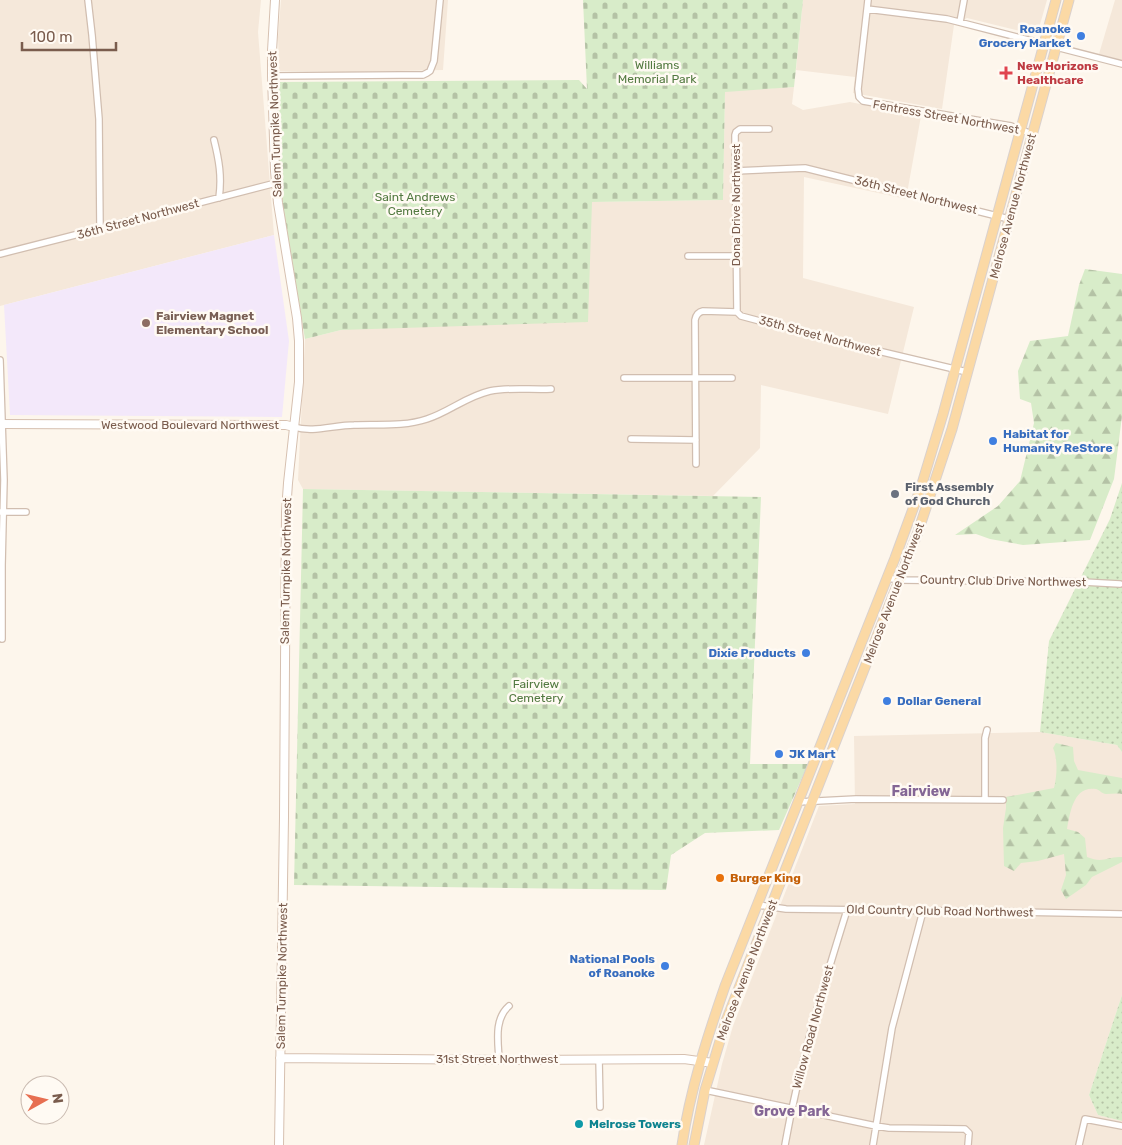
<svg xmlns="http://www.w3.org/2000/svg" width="1122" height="1145" viewBox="0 0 1122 1145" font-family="Rubik,sans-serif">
<defs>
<pattern id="grass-dots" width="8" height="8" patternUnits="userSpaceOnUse" patternTransform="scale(1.25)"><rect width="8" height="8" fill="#d8ecc9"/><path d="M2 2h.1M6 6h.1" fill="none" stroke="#b4c2a5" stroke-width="1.8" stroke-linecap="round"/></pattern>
<pattern id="forest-firs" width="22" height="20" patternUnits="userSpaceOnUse" patternTransform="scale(1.25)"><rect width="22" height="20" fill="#d8ecc9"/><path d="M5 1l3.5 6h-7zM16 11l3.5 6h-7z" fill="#b4c2a5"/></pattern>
<pattern id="cemetery-stones" width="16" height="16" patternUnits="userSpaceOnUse" patternTransform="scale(1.25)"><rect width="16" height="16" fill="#d8ecc9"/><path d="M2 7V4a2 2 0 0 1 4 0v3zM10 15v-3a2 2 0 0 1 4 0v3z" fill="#b4c2a5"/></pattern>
</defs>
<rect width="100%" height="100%" fill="#fdf6ec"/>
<path fill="#f5e8da" d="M 0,0 L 261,0 L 258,32 L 274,235 L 0,306 Z
M 281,0 L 448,0 L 443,70 L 351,72 L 279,71 L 278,37 Z
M 803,0 L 1047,0 L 1037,35 L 967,18 L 954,25 L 942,109 L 853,93 L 855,77 L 796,70 Z
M 1115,0 L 1122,0 L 1122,60 L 1099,54 Z
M 794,87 L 792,104 L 803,110 L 850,102 L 921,116 L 906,199 L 804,177 L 803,278 L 914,307 L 888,414 L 761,385 L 760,448 L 713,496 L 303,489 L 298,480 L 305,339 L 341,330 L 592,202 L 723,200 L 725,91 Z
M 1040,732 L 1117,745 L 1122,752 L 1122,995 L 1089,1095 L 1098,1115 L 1122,1121 L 1122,1145 L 704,1145 L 722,1064 L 733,1026 L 819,806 L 855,804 L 854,736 Z"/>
<path fill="#f3e8fa" d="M 274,235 L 289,341 L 282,417 L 10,415 L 4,305 Z"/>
<path fill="url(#grass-dots)" d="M 1122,483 L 1122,752 L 1117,745 L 1040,732 L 1049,641 L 1110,519 Z
M 1122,995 L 1122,1121 L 1098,1115 L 1089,1095 Z"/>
<path fill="url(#forest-firs)" d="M 1085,269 L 1122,274 L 1122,416 L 1114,479 L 1090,540 L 1023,545 L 990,539 L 976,534 L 955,535 L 998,506 L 1020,481 L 1034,423 L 1031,403 L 1020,399 L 1018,371 L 1030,341 L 1068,336 L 1079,285 Z
M 1056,743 L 1073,747 L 1074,761 L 1078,770 L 1122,778 L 1122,794 C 1117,793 1111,794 1106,794 C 1102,794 1100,790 1096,789 C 1073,785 1070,814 1067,829 L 1078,832 L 1085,838 L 1087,857 C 1104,864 1107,856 1122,857 L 1122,862 L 1092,877 L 1086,885 L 1066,899 L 1061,890 L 1066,875 L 1064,854 L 1038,861 L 1021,863 L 1014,871 L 1004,866 L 1003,828 L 1006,808 L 1006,797 L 1054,788 C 1057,776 1058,759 1053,748 Z"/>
<path fill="url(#cemetery-stones)" d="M 583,0 L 803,0 L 794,87 L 725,92 L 723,200 L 592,202 L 588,322 L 341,330 L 305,339 L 283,208 L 279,169 L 276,82 L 579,80 L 587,89 Z
M 303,489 L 761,497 L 750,764 L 808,764 L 779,830 L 705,833 L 671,855 L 666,890 L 294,885 Z"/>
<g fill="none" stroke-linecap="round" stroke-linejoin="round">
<defs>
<path id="street" d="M 88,0 L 92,35 L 99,119 L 100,229
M 868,0 L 858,89 L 859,97 L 863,101 L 1011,126 L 1032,134
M 867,9 L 947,19 L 1122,64
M 960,22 L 964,0
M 272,76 L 401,75 L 423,75 L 427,73 L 430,71 L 434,61 L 440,0
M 214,140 C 219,160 222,177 219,198
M 735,171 L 805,168 L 1009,219
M 0,254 L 67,237 L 276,183
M 688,256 L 736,256
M 737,312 L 735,135 L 736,132 L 740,129 L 769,129
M 0,360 L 4,480 L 2,565 L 2,639
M 624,378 L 732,378
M 294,427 C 313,433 334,425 354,425 C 379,424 403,427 427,419 C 449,412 467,396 490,391 C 510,387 531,390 551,389
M 631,439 L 696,440
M 696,464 L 695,320 C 696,315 698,312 703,311 L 737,312 L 741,316 L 815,336 L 967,372
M 0,512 L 26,512
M 887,578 L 900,580 L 1083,582 L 1120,584
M 985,800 L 985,738 L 987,730
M 798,802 L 856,799 L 1003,800
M 758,905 L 786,909 L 963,911 L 1122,914
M 499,1059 C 498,1041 494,1019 509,1006
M 599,1059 L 600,1107
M 705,1090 L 876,1126 L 889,1128 L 965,1129 L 969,1133 L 968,1145
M 785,1145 C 799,1065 823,987 847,910
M 873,1145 L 892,1028 L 923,911
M 1079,1145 L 1085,1119 L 1122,1126"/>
<path id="secondary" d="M 275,0 L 272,51 L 272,76 L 275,171 L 278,203 L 297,318 L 299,341 L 299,382 L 288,483 L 286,512 L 284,817 L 279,1145
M 0,424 L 286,425 L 294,427
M 280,1058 L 521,1060 L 684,1059 L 713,1063"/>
<path id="primary" d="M 682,1145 C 690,1090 707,1038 725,986 L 895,558 L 921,487 L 943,414 L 1056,0
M 694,1145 L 705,1090 L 726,1021 L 918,532 L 952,429 L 1069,0"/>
</defs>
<use href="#street" stroke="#d1beb0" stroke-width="8"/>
<use href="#secondary" stroke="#d6c0b0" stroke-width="10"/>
<use href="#primary" stroke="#dad1cd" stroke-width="11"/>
<use href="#street" stroke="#fff" stroke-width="5.5"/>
<use href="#secondary" stroke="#fff" stroke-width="8"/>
<use href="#primary" stroke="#fbd9a5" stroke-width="9"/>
</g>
<g fill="#3f7fe0" stroke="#fffaf3" stroke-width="2">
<circle cx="1081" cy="36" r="5"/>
<circle cx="993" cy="441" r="5"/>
<circle cx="806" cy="653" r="5"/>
<circle cx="887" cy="701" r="5"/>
<circle cx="779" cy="754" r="5"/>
<circle cx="665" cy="966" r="5"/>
</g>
<path fill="#e0444e" stroke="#fffaf3" stroke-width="2" d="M1003.5 65.5h5v5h5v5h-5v5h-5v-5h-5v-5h5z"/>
<circle fill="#8d6e63" stroke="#fffaf3" stroke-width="2" cx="146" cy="323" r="5"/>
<circle fill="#6b7280" stroke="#fffaf3" stroke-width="2" cx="895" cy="494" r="5"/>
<circle fill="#e8710a" stroke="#fffaf3" stroke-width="2" cx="720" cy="878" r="5"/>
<circle fill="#0f9aa8" stroke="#fffaf3" stroke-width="2" cx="579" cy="1124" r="5"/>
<g text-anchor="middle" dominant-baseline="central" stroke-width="5" stroke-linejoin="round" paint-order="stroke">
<g font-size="12" font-weight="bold" fill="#366cbe" stroke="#fffaf3" text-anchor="end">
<text x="1071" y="29">Roanoke<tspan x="1071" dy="14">Grocery Market</tspan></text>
<text x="1003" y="434" text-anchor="start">Habitat for<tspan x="1003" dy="14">Humanity ReStore</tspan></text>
<text x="796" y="653">Dixie Products</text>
<text x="897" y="701" text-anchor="start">Dollar General</text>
<text x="789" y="754" text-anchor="start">JK Mart</text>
<text x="655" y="959">National Pools<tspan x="655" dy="14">of Roanoke</tspan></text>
</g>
<g font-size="12" fill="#537a41" stroke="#fffaf3">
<text x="657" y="65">Williams<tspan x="657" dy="14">Memorial Park</tspan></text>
<text x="415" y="197">Saint Andrews<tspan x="415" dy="14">Cemetery</tspan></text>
<text x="536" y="684">Fairview<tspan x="536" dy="14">Cemetery</tspan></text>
</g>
<g font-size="12" font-weight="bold" fill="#be3a42" stroke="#fffaf3" text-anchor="start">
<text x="1017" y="66">New Horizons<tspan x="1017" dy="14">Healthcare</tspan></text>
</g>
<g font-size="12" fill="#7a5c4d" stroke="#fffaf3">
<text transform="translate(946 117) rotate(10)">Fentress Street Northwest</text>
<text transform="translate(275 124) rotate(-92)">Salem Turnpike Northwest</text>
<text transform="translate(916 195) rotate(14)">36th Street Northwest</text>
<text transform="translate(736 205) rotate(-90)">Dona Drive Northwest</text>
<text transform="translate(1013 206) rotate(-75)">Melrose Avenue Northwest</text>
<text transform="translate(138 219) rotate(-15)">36th Street Northwest</text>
<text transform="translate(820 336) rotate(15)">35th Street Northwest</text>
<text x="190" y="425">Westwood Boulevard Northwest</text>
<text transform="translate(286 571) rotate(-89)">Salem Turnpike Northwest</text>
<text transform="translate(1003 581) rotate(1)">Country Club Drive Northwest</text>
<text transform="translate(894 593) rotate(-69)">Melrose Avenue Northwest</text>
<text transform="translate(940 911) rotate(1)">Old Country Club Road Northwest</text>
<text transform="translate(747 970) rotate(-69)">Melrose Avenue Northwest</text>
<text transform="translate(282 976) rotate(-89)">Salem Turnpike Northwest</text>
<text transform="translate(813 1027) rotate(-75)">Willow Road Northwest</text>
<text x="497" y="1059">31st Street Northwest</text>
</g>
<g font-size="12" font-weight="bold" fill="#785e54" stroke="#fffaf3" text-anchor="start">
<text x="156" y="316">Fairview Magnet<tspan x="156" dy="14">Elementary School</tspan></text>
</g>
<g font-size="12" font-weight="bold" fill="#5b616d" stroke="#fffaf3" text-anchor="start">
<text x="905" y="487">First Assembly<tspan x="905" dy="14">of God Church</tspan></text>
</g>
<g font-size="12" font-weight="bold" fill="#c56008" stroke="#fffaf3" text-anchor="start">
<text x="730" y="878">Burger King</text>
</g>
<g font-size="12" font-weight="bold" fill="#0d838f" stroke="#fffaf3" text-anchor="start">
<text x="589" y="1124">Melrose Towers</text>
</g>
<g font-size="14" font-weight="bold" fill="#846695" stroke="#fffaf3">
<text x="921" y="791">Fairview</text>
<text x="792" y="1111">Grove Park</text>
</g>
</g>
<g transform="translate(45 1100) rotate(82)"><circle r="24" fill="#fffaf3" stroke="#cabbb1"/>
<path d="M0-4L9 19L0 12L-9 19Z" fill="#e76f51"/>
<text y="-8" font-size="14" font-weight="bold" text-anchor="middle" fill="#7a5c4d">N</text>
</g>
<path d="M22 42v8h94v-8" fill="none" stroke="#7a5c4d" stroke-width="2.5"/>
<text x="30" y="42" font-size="15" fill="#7a5c4d" stroke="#fffaf3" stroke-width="4" paint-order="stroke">100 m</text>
</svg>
